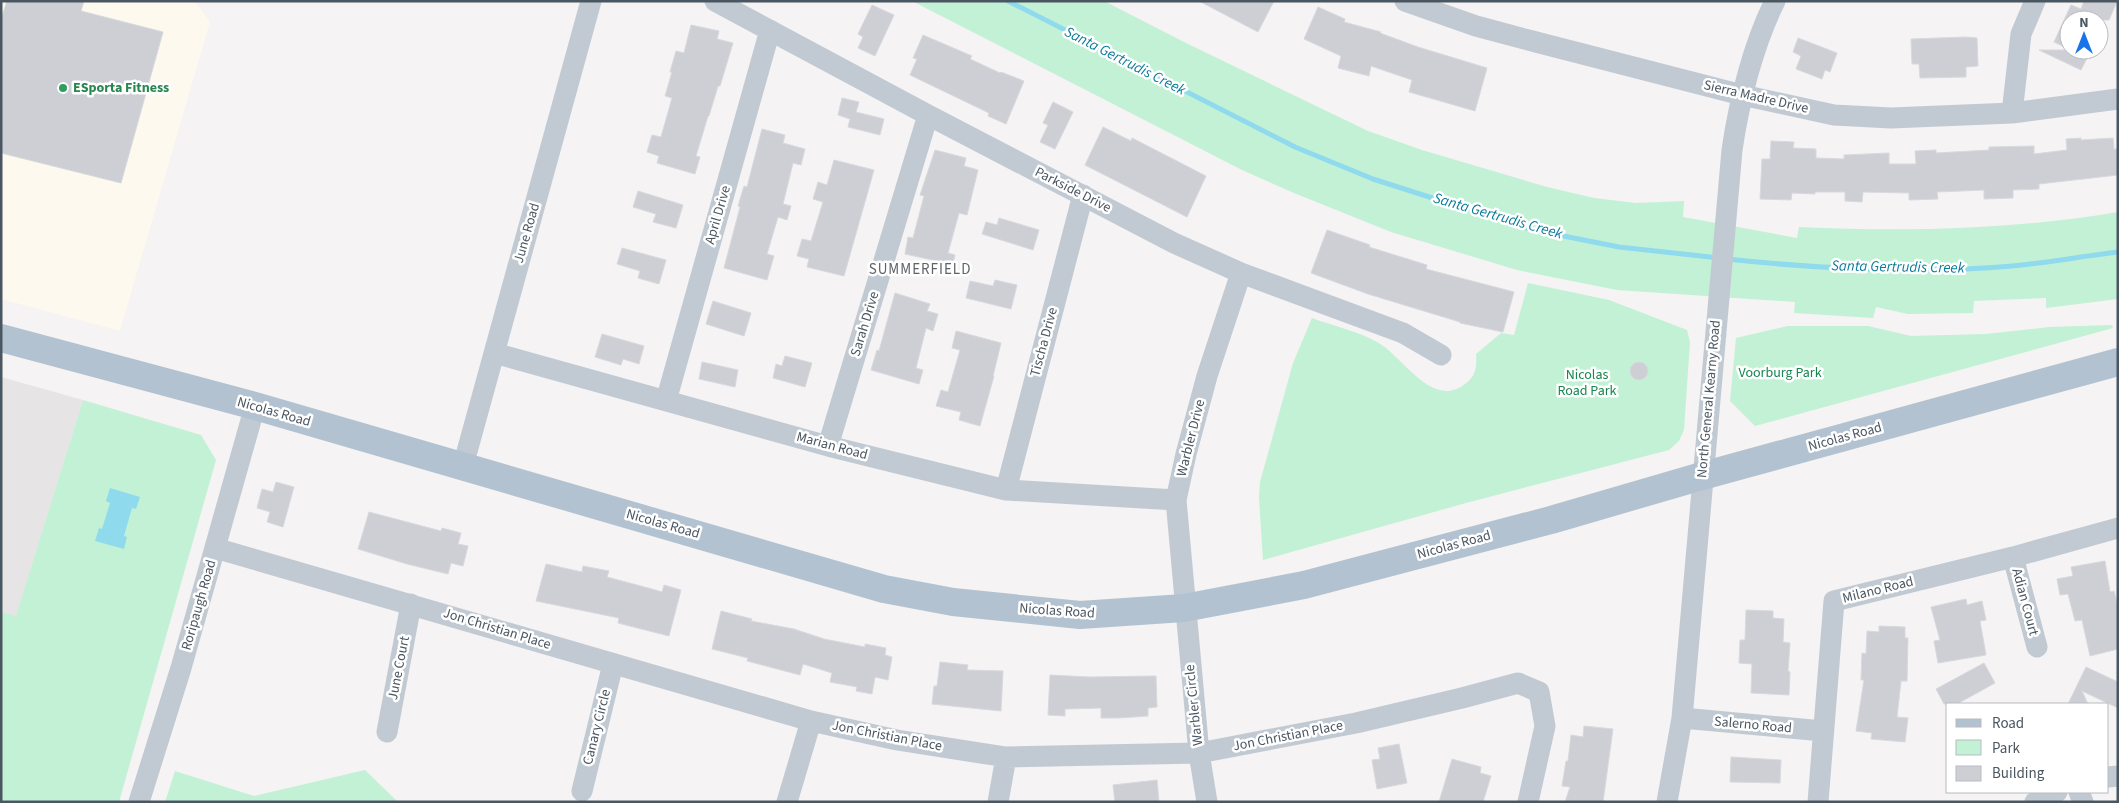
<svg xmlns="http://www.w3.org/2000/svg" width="2119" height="803" viewBox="0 0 2119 803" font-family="'Source Sans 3',sans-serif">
<rect width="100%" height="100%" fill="#f5f3f3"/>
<path fill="#fdf9ef" d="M 1,1 L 195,1 L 210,22 L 120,331 L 1,299 Z"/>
<path fill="#e6e4e5" d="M 1,377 L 83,400 L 16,617 L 1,612 Z"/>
<path fill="#c3f1d5" d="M 912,1 L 1104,1 L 1188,44 L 1368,131 L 1422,150 L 1547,187 L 1594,198 L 1636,203 L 1684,201 L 1683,217 L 1797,238 L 1799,227 C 1907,232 2011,230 2118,212 L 2118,299 L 2046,308 L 2046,298 L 1974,301 L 1973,313 L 1908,314 L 1876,307 L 1873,318 L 1794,313 L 1795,302 L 1617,290 L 1517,270 L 1391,232 L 1294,193 L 1242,170 Z
M 1528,283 L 1609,300 L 1687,330 L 1690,342 L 1684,430 L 1679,441 L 1669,450 L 1466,503 L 1263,560 L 1259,498 L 1260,482 L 1293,363 L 1312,318 C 1333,326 1358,331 1377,342 C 1403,356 1432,410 1465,384 C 1476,376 1477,367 1476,354 L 1501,333 L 1514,335 Z
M 2112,325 L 2113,328 L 1755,426 L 1730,401 L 1736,338 L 1788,326 L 1868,326 L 1911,336 L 1986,334 L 2049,327 Z
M 83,400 L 201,435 L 216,460 L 119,802 L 1,802 L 1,612 L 16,616 Z
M 365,770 L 398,802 L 165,802 L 175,771 L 254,796 Z"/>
<path fill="#90daee" d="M 110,488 L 140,497 L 136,509 L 132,508 L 124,536 L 127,537 L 124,549 L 95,541 L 99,528 L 102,529 L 110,503 L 106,501 Z"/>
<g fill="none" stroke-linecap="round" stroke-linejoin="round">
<path stroke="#90daee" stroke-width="5" d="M 1008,1 L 1295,147 L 1373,179 L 1533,230 L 1619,247 L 1719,258
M 1727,259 C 1820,269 1919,274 2012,266 C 2047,263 2083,256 2118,252"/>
</g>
<path fill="#cdcfd5" stroke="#d7d9de" d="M 7,1 L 84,1 L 81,11 L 163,32 L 121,183 L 1,153 L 1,19 Z
M 1199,1 L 1274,1 L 1258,32 Z
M 2084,1 L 2117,1 L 2109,20 L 2069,20 L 2069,49 L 2054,42 L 2071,5 L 2081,9 Z
M 872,5 L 894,15 L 875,56 L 858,48 L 863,37 L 858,34 Z
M 1318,7 L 1345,19 L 1344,22 L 1381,32 L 1380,33 L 1418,47 L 1487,68 L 1475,111 L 1409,92 L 1412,80 L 1371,66 L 1369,76 L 1338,68 L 1341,56 L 1304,39 Z
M 691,25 L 719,31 L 717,39 L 733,43 L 720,86 L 718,86 L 709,116 L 708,116 L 696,156 L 700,157 L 695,174 L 657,163 L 659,156 L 647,152 L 652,135 L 661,137 L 672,98 L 665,96 L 672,72 L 670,72 L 676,51 L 684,53 Z
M 923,35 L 972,56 L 970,59 L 1000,73 L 1001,72 L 1024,81 L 1006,124 L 988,116 L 989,113 L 910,75 L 917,59 L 913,58 Z
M 1966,37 L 1977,38 L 1978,66 L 1966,67 L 1966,77 L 1920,78 L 1919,64 L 1912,64 L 1911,39 Z
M 1798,38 L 1837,53 L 1830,72 L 1825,70 L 1822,79 L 1796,69 L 1801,56 L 1793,52 Z
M 2039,50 L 2091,50 L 2081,70 Z
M 842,98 L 859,102 L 856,112 L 884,119 L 880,135 L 848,127 L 850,119 L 838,115 Z
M 1053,102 L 1073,112 L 1055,149 L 1040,142 L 1048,125 L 1043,123 Z
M 1103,127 L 1131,141 L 1132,138 L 1206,176 L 1187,217 L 1085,165 Z
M 762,129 L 785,135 L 783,143 L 805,149 L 801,165 L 793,163 L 783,204 L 791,206 L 787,220 L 778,217 L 767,254 L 774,256 L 767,280 L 724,268 L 740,207 L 738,206 L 744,186 L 747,187 Z
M 2081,138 L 2081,140 L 2113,138 L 2114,149 L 2118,149 L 2118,175 L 2039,184 L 2039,189 L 2013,190 L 2013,198 L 1984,199 L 1984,190 L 1937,192 L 1938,199 L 1909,200 L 1909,193 L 1863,192 L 1862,202 L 1845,201 L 1845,192 L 1815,192 L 1815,194 L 1792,193 L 1791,200 L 1760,199 L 1762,159 L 1770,159 L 1771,141 L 1794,142 L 1793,148 L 1816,149 L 1816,158 L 1844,159 L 1844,155 L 1889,153 L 1889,164 L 1916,164 L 1915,151 L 1936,150 L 1936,153 L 1989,150 L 1989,147 L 2034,146 L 2034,154 L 2067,150 L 2066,139 Z
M 935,150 L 966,158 L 964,166 L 978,170 L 967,215 L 959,213 L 948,253 L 955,255 L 951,272 L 935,268 L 937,261 L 905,254 L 908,237 L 913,238 L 924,196 L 920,195 Z
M 834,160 L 874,170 L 844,276 L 807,267 L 809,259 L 797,256 L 802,239 L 811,241 L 823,202 L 813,199 L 818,182 L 827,185 Z
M 638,191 L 683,205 L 676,228 L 653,222 L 656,214 L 633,207 Z
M 999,218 L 1039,230 L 1033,250 L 982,234 L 986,222 L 997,225 Z
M 1327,230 L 1370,245 L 1369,247 L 1427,265 L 1426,269 L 1514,292 L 1503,332 L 1460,323 L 1460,322 L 1368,294 L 1311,273 Z
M 622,248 L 666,260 L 659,284 L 638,278 L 640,271 L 617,264 Z
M 995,280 L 1017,285 L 1011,309 L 966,298 L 970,281 L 993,286 Z
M 895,293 L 930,304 L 927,311 L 938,314 L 933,331 L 926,328 L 916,368 L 923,370 L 919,384 L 871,370 L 877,350 L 879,351 Z
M 713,301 L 751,313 L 744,336 L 706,324 Z
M 956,331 L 1001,343 L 993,376 L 994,376 L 980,426 L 959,420 L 961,412 L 936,406 L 941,390 L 948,392 L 960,350 L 952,348 Z
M 602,334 L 644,346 L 639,364 L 623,359 L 621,365 L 595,357 Z
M 785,356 L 812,363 L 805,387 L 773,378 L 776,364 L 782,366 Z
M 702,362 L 738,370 L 735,387 L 699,379 Z
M1630 371a9 9 0 1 1 18 0a9 9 0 1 1-18 0Z
M 276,482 L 294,487 L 283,527 L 267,522 L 270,512 L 257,508 L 262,489 L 273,492 Z
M 369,512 L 441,531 L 442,528 L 461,533 L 458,544 L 468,546 L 463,566 L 451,563 L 448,574 L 407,564 L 358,549 Z
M 2105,561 L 2110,592 L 2114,591 L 2118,607 L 2118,649 L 2090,656 L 2082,620 L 2075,621 L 2068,594 L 2060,595 L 2057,579 L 2073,576 L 2071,567 Z
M 546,564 L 582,572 L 583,566 L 609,571 L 607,577 L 652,589 L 662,592 L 664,585 L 681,590 L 669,636 L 618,623 L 619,618 L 536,601 Z
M 1966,599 L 1967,605 L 1982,601 L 1986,620 L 1980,621 L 1986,655 L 1938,663 L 1934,641 L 1940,640 L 1931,607 Z
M 1746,610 L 1773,611 L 1773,618 L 1784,619 L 1783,642 L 1790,643 L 1788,671 L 1790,672 L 1789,695 L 1751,693 L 1752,664 L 1739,663 L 1740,640 L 1745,640 Z
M 721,611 L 752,619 L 751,621 L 794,629 L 824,639 L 865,647 L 865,644 L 886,648 L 885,655 L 892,657 L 888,680 L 875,677 L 872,694 L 856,691 L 857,687 L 830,682 L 832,673 L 803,664 L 800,675 L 747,661 L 748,658 L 712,649 Z
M 1879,626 L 1905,627 L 1905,638 L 1908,638 L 1907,681 L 1901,681 L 1897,717 L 1908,718 L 1905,742 L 1871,739 L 1872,733 L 1856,731 L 1864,680 L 1861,680 L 1862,653 L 1866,654 L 1867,631 L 1879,632 Z
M 940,662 L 968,665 L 967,670 L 1003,671 L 1001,711 L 932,704 L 934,686 L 937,686 Z
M 1984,663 L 1995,683 L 1957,704 L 1944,704 L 1936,689 Z
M 2086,667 L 2118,682 L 2118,708 L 2082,691 L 2088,704 L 2068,704 Z
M 1050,675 L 1090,677 L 1156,676 L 1157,707 L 1148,708 L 1148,716 L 1119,718 L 1101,718 L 1101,708 L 1065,709 L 1065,716 L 1048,715 Z
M 1584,726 L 1613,729 L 1603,802 L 1565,802 L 1570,787 L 1562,786 L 1566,761 L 1568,761 L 1571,735 L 1583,737 Z
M 1399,744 L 1407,783 L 1377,789 L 1372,760 L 1380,759 L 1378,748 Z
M 1731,757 L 1781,760 L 1780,783 L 1730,782 Z
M 1452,759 L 1481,767 L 1480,773 L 1491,776 L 1483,802 L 1439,802 Z
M 1157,780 L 1159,802 L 1115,802 L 1113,785 Z"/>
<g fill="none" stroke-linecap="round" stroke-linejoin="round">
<path stroke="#c1cad2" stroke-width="21" d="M 715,1 L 928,115 L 1174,243 L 1241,273 L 1403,333 L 1441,355
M 1405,1 L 1476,26 L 1536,42 L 1742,95 L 1834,115 L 1891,118 L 2012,113 L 2118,99
M 2012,113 L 2021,34 L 2035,1
M 494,353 L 828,446 L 1006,490 L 1176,500
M 666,401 L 770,30
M 828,446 L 928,115
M 463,466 L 591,1
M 1006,490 L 1083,195
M 215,548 L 811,721 L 897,740 L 1006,757 L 1199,753 L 1356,723 L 1462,698 L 1518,683 L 1539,692 L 1545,726 L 1528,802
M 2013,557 L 2037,647
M 1682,718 L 1823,731
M 387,732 L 411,604
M 2108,777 L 2118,776
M 582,791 L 613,664
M 2079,792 L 2083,802
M 139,802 L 181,668 L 255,406
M 787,802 L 811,721
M 998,802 L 1006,757
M 1207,802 L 1199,753 L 1176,500 L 1186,454 L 1207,376 L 1241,273
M 1667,802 L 1682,718 L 1732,150 C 1739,102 1753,45 1775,1
M 1818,802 L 1834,601 L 2013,557 L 2118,528
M 2035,802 L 2057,792"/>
<path stroke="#b3c2d1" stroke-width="28" d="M 1,338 L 255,406 L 884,589 L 953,602 L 1080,615 L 1184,608 L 1304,585 L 1551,520 L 1702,476 L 2118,362"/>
</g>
<circle fill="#2e9e5b" stroke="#fff" stroke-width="2" cx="63" cy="88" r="5"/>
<g text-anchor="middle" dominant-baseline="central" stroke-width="5" stroke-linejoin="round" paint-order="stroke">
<g font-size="14" font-weight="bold" fill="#27864d" stroke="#fff" text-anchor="start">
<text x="73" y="88">ESporta Fitness</text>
</g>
<g font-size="14" fill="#4a5661" stroke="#fff">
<text transform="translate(1756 97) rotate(13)">Sierra Madre Drive</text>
<text transform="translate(1073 190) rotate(27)">Parkside Drive</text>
<text transform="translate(718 215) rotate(-74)">April Drive</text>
<text transform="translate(527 233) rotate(-74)">June Road</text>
<text transform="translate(865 324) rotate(-73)">Sarah Drive</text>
<text transform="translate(1044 342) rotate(-75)">Tischa Drive</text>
<text transform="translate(1709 399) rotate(-85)">North General Kearny Road</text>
<text transform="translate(274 412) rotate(16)">Nicolas Road</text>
<text transform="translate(1845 437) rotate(-15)">Nicolas Road</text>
<text transform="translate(1191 438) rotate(-76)">Warbler Drive</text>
<text transform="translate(832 446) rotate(15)">Marian Road</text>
<text transform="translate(663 524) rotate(16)">Nicolas Road</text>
<text transform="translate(1454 545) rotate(-15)">Nicolas Road</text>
<text transform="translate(1878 590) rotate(-14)">Milano Road</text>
<text transform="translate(2025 602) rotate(75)">Adian Court</text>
<text transform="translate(199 605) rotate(-74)">Roripaugh Road</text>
<text transform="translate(1057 611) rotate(4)">Nicolas Road</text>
<text transform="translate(497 629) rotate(17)">Jon Christian Place</text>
<text transform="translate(399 668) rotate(-79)">June Court</text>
<text transform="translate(1194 705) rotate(-96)">Warbler Circle</text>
<text transform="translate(1753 725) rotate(5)">Salerno Road</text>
<text transform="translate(597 727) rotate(-76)">Canary Circle</text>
<text transform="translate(887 736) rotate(11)">Jon Christian Place</text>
<text transform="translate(1288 736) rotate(-11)">Jon Christian Place</text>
</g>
<g font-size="14" fill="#17864f" stroke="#fff">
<text x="1780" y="373">Voorburg Park</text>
<text x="1587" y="375">Nicolas<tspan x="1587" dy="16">Road Park</tspan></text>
</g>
<g font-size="15" font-style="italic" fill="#0c7c9b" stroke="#fff">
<text transform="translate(1125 61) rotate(27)">Santa Gertrudis Creek</text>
<text transform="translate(1498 216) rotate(16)">Santa Gertrudis Creek</text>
<text transform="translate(1898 267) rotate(1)">Santa Gertrudis Creek</text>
</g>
<g font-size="15" letter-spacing="1" fill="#5f6368" stroke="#fff">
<text x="920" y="269">SUMMERFIELD</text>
</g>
</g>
<rect width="2119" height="803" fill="none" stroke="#4a5661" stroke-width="5"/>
<rect x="1946" y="703" width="162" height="90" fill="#ffffff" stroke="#b7bbc0"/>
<rect x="1956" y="719" width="25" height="8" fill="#b3c2d1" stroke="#b7bbc0"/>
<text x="1992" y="728" font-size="15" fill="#4a5661">Road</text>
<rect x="1956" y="740" width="25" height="15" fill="#c3f1d5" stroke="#b7bbc0"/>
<text x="1992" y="753" font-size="15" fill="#4a5661">Park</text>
<rect x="1956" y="766" width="25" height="15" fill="#cdcfd5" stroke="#b7bbc0"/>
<text x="1992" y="778" font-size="15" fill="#4a5661">Building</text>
<g transform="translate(2084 35)"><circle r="24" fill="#ffffff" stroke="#b7bbc0"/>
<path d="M0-4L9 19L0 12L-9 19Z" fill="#1a73e8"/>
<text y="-8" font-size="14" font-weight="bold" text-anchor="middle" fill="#4a5661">N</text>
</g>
</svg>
